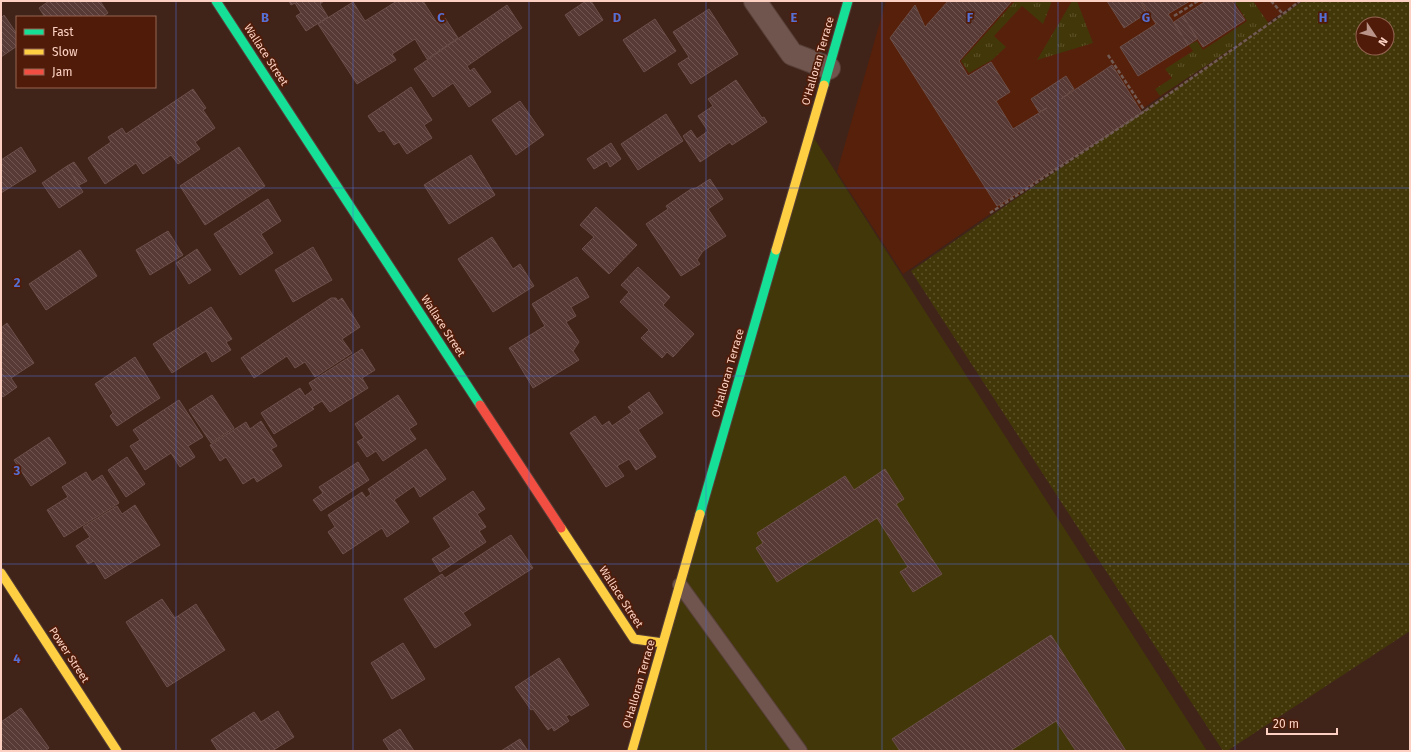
<svg xmlns="http://www.w3.org/2000/svg" width="1411" height="752" viewBox="0 0 1411 752" font-family="'Fira Sans',sans-serif">
<defs>
<pattern id="grass-tufts" width="24" height="20" patternUnits="userSpaceOnUse"><rect width="24" height="20" fill="#423709"/><path d="M3 7l-1-3M5 7V3M7 7l1-3M15 17l-1-3M17 17v-4M19 17l1-3" fill="none" stroke="#5e532b"/></pattern>
<pattern id="park-dots" width="8" height="8" patternUnits="userSpaceOnUse"><rect width="8" height="8" fill="#423709"/><path d="M2 2h.1M6 6h.1" fill="none" stroke="#5e532b" stroke-width="1.8" stroke-linecap="round"/></pattern>
<pattern id="building-back-hatch" width="6" height="6" patternUnits="userSpaceOnUse"><rect width="6" height="6" fill="#573935"/><path d="M-1 5l2 2M0 0l6 6M5-1l2 2" fill="none" stroke="#705551"/></pattern>
</defs>
<rect width="100%" height="100%" fill="#402419"/>
<path fill="#56200b" d="M 886,1 L 1299,1 L 903,274 L 837,172 Z"/>
<path fill="url(#grass-tufts)" d="M 1015,1 L 1052,1 L 1043,24 L 1022,6 L 994,36 L 1006,47 L 992,60 L 969,73 L 961,61 Z
M 1072,1 L 1077,1 L 1093,43 L 1037,60 Z
M 1234,1 L 1253,1 L 1269,24 L 1160,96 L 1155,89 L 1172,78 L 1165,69 L 1193,51 L 1189,45 L 1197,41 L 1203,50 L 1247,21 Z"/>
<path fill="url(#park-dots)" fill-rule="evenodd" d="M 1303,1 L 1410,1 L 1410,631 L 1227,751 L 1223,751 L 911,271 ZM 1363,24 L 1387,24 L 1387,48 L 1363,48 Z"/>
<path fill="#423709" d="M 810,132 L 1207,751 L 632,751 Z"/>
<path fill="url(#building-back-hatch)" stroke="#6b4f4a" d="M 49,1 L 100,1 L 108,13 L 102,17 L 45,17 L 39,8 Z
M 289,1 L 324,1 L 320,4 L 328,17 L 306,31 L 296,16 L 301,13 L 295,3 L 291,5 Z
M 397,1 L 423,1 L 437,23 L 445,18 L 458,38 L 427,59 L 415,39 L 392,54 L 396,60 L 357,84 L 318,24 L 353,2 L 365,21 Z
M 586,1 L 591,1 L 603,20 L 579,36 L 565,15 Z
M 948,1 L 1012,1 L 959,61 L 968,76 L 991,62 L 1010,92 L 996,101 L 1013,129 L 1047,108 L 1039,112 L 1031,99 L 1066,76 L 1074,89 L 1061,99 L 1112,65 L 1142,113 L 997,206 L 890,38 L 915,5 L 925,27 Z
M 1107,1 L 1140,1 L 1147,13 L 1124,28 Z
M 1141,1 L 1190,1 L 1168,14 L 1188,45 L 1138,76 L 1120,47 L 1156,24 Z
M 1206,1 L 1232,1 L 1245,20 L 1203,47 L 1183,16 Z
M 507,5 L 522,28 L 467,66 L 470,71 L 474,68 L 491,92 L 469,107 L 453,83 L 433,97 L 414,69 Z
M 709,9 L 738,54 L 691,84 L 678,64 L 689,57 L 673,32 Z
M 4,15 L 17,34 L 17,46 L 1,57 L 1,18 Z
M 1183,16 L 1197,39 L 1188,45 L 1174,22 Z
M 655,19 L 676,51 L 644,72 L 623,40 Z
M 736,80 L 762,118 L 764,117 L 767,122 L 732,145 L 730,142 L 700,162 L 683,136 L 691,130 L 697,139 L 708,131 L 698,116 L 713,106 L 708,99 Z
M 411,87 L 432,120 L 424,125 L 432,138 L 407,154 L 399,142 L 394,145 L 384,130 L 379,132 L 368,116 Z
M 193,89 L 206,108 L 203,110 L 215,128 L 195,142 L 200,149 L 178,164 L 171,155 L 143,174 L 136,163 L 105,184 L 88,158 L 111,142 L 108,137 L 122,128 L 126,134 Z
M 520,101 L 544,135 L 516,155 L 492,120 Z
M 666,114 L 683,141 L 638,170 L 621,144 Z
M 611,143 L 621,159 L 610,167 L 607,161 L 594,169 L 587,159 Z
M 21,147 L 36,171 L 1,193 L 1,160 Z
M 239,147 L 265,186 L 205,225 L 180,186 Z
M 471,155 L 495,195 L 449,224 L 424,185 Z
M 74,162 L 87,181 L 79,185 L 67,166 Z
M 67,166 L 83,192 L 59,208 L 42,183 Z
M 710,179 L 723,199 L 708,209 L 726,236 L 703,251 L 697,260 L 700,264 L 681,276 L 646,224 L 668,209 L 666,206 L 691,189 L 696,188 Z
M 268,199 L 281,221 L 261,234 L 273,253 L 240,275 L 214,234 Z
M 596,207 L 637,245 L 609,274 L 582,249 L 594,237 L 580,225 Z
M 168,231 L 183,255 L 150,275 L 136,250 Z
M 492,237 L 513,269 L 520,264 L 534,286 L 493,312 L 458,259 Z
M 313,247 L 332,280 L 293,302 L 275,270 Z
M 197,249 L 211,270 L 189,284 L 176,263 Z
M 80,250 L 97,276 L 46,310 L 29,284 Z
M 638,267 L 670,297 L 663,305 L 694,334 L 673,357 L 667,352 L 662,358 L 641,338 L 649,330 L 620,302 L 629,292 L 621,285 Z
M 577,277 L 589,297 L 571,307 L 576,316 L 566,322 L 579,342 L 573,351 L 579,360 L 533,388 L 509,348 L 545,326 L 532,304 Z
M 331,298 L 336,298 L 338,301 L 342,298 L 360,327 L 342,339 L 352,353 L 315,377 L 305,362 L 295,368 L 287,356 L 254,378 L 241,358 Z
M 211,307 L 232,339 L 226,342 L 231,350 L 212,362 L 206,351 L 172,373 L 153,344 Z
M 7,323 L 34,363 L 11,378 L 17,387 L 3,397 L 1,394 L 1,328 Z
M 362,349 L 375,370 L 362,378 L 368,388 L 330,412 L 322,401 L 312,407 L 314,409 L 274,434 L 261,413 L 300,388 L 305,396 L 313,390 L 309,383 Z
M 135,357 L 160,398 L 117,426 L 110,416 L 113,413 L 95,384 Z
M 649,392 L 663,413 L 638,430 L 656,457 L 636,470 L 629,459 L 617,466 L 624,476 L 606,487 L 570,433 L 595,416 L 602,426 L 609,421 L 612,426 L 632,412 L 628,407 Z
M 212,395 L 234,428 L 211,443 L 189,410 Z
M 398,395 L 417,424 L 409,429 L 416,439 L 383,461 L 376,451 L 367,457 L 357,442 L 364,438 L 355,424 Z
M 179,400 L 203,437 L 188,446 L 195,457 L 180,467 L 171,453 L 145,470 L 130,446 L 140,440 L 133,430 Z
M 261,421 L 277,446 L 271,449 L 282,466 L 257,482 L 254,477 L 243,484 L 226,457 L 220,461 L 210,445 L 246,422 L 250,429 Z
M 49,437 L 66,463 L 31,486 L 14,460 Z
M 426,449 L 446,479 L 420,497 L 414,486 L 394,500 L 409,522 L 387,537 L 382,528 L 343,554 L 328,532 L 335,527 L 328,515 L 362,492 L 366,498 L 371,494 L 368,489 Z
M 127,457 L 145,484 L 126,497 L 108,470 Z
M 358,462 L 369,480 L 321,511 L 313,500 L 323,493 L 319,487 Z
M 885,469 L 904,499 L 896,504 L 942,574 L 913,592 L 900,572 L 908,567 L 877,518 L 777,582 L 756,548 L 763,543 L 757,533 L 845,476 L 854,490 Z
M 86,472 L 92,482 L 102,475 L 119,503 L 64,537 L 47,510 L 68,497 L 62,487 Z
M 473,491 L 485,509 L 477,514 L 486,527 L 479,531 L 486,542 L 440,572 L 432,559 L 451,547 L 433,518 Z
M 135,505 L 160,545 L 105,579 L 94,561 L 88,564 L 76,546 L 90,537 L 83,527 L 117,506 L 122,514 Z
M 511,535 L 533,568 L 463,613 L 471,625 L 435,648 L 404,599 L 442,574 L 445,578 Z
M 162,599 L 175,618 L 196,604 L 225,650 L 167,687 L 126,622 Z
M 1051,635 L 1126,751 L 1076,751 L 1056,721 L 1010,751 L 900,751 L 892,739 Z
M 403,643 L 425,679 L 392,699 L 371,663 Z
M 559,658 L 589,705 L 571,716 L 570,714 L 566,716 L 569,721 L 554,731 L 552,727 L 548,730 L 533,709 L 531,710 L 515,687 Z
M 21,708 L 49,748 L 45,751 L 1,751 L 1,722 Z
M 278,711 L 294,737 L 272,751 L 218,751 L 211,740 L 254,712 L 261,722 Z
M 400,729 L 414,751 L 390,751 L 383,740 Z
M 520,739 L 528,751 L 501,751 Z"/>
<g fill="none" stroke-linecap="round" stroke-linejoin="round">
<defs>
<path id="lane" d="M 680,585 L 800,751"/>
<path id="street" d="M 755,1 L 792,54 L 829,68"/>
<path id="fast" d="M 216,1 L 480,405
M 824,85 L 848,1
M 700,514 L 776,250"/>
<path id="slow" d="M 776,250 L 824,85
M 561,528 L 634,639 L 663,643
M 1,573 L 117,751
M 632,751 L 700,514"/>
<path id="jam" d="M 480,405 L 561,528"/>
</defs>
<use href="#lane" stroke="#573f37" stroke-width="16"/>
<use href="#street" stroke="#573f37" stroke-width="24"/>
<use href="#fast" stroke="#573f37" stroke-width="11"/>
<use href="#slow" stroke="#573f37" stroke-width="11"/>
<use href="#jam" stroke="#573f37" stroke-width="11"/>
<path stroke="#725b54" stroke-width="2.5" stroke-dasharray="4 2" stroke-linecap="butt" d="M 1271,1 L 1283,14 L 1300,1
M 1174,16 L 1198,1
M 1108,55 L 1145,111
M 990,213 L 1142,113 L 1283,14"/>
<use href="#lane" stroke="#6f554d" stroke-width="14"/>
<use href="#street" stroke="#6f554d" stroke-width="22"/>
<use href="#fast" stroke="#16e098" stroke-width="9"/>
<use href="#slow" stroke="#ffcf43" stroke-width="9"/>
<use href="#jam" stroke="#f24e42" stroke-width="9"/>
</g>
<path fill="none" stroke="#556fd3" stroke-width="1" stroke-opacity="0.55" d="M 176,1 L 176,751M 353,1 L 353,751M 529,1 L 529,751M 706,1 L 706,751M 882,1 L 882,751M 1058,1 L 1058,751M 1235,1 L 1235,751M 1,188 L 1410,188M 1,376 L 1410,376M 1,564 L 1410,564"/>
<g text-anchor="middle" dominant-baseline="central" stroke-width="3.5" stroke-linejoin="round" paint-order="stroke">
<g font-size="11" fill="#fcd1c3" stroke="#501c09">
<text transform="translate(266 55) rotate(57)">Wallace Street</text>
<text transform="translate(818 61) rotate(-74)">O'Halloran Terrace</text>
<text transform="translate(443 326) rotate(57)">Wallace Street</text>
<text transform="translate(728 373) rotate(-74)">O'Halloran Terrace</text>
<text transform="translate(621 597) rotate(57)">Wallace Street</text>
<text transform="translate(69 655) rotate(57)">Power Street</text>
<text transform="translate(639 684) rotate(-74)">O'Halloran Terrace</text>
</g>
</g>
<g font-size="13" text-anchor="middle" font-weight="bold" fill="#556fd3" stroke="#501c09" stroke-width="3.5" stroke-linejoin="round" paint-order="stroke">
<text x="265" y="22">B</text>
<text x="441" y="22">C</text>
<text x="617" y="22">D</text>
<text x="794" y="22">E</text>
<text x="970" y="22">F</text>
<text x="1146" y="22">G</text>
<text x="1323" y="22">H</text>
<text x="17" y="287">2</text>
<text x="17" y="475">3</text>
<text x="17" y="663">4</text>
</g>
<rect width="1411" height="752" fill="none" stroke="#fcd1c3" stroke-width="4"/>
<rect x="16" y="16" width="140" height="72" fill="#501c09" stroke="#956453"/>
<rect x="24" y="29" width="20" height="6" fill="#16e098" stroke="#956453"/>
<text x="52" y="36" font-size="12" fill="#fcd1c3">Fast</text>
<rect x="24" y="49" width="20" height="6" fill="#ffcf43" stroke="#956453"/>
<text x="52" y="56" font-size="12" fill="#fcd1c3">Slow</text>
<rect x="24" y="69" width="20" height="6" fill="#f24e42" stroke="#956453"/>
<text x="52" y="76" font-size="12" fill="#fcd1c3">Jam</text>
<g transform="translate(1375 36) rotate(125)"><circle r="19" fill="#501c09" stroke="#956453"/>
<path d="M0-3L7 15L0 10L-7 15Z" fill="#ba9488"/>
<text y="-6" font-size="11" font-weight="bold" text-anchor="middle" fill="#fcd1c3">N</text>
</g>
<path d="M1267 728v6h70v-6" fill="none" stroke="#fcd1c3" stroke-width="2"/>
<text x="1273" y="728" font-size="12" fill="#fcd1c3" stroke="#501c09" stroke-width="3" paint-order="stroke">20 m</text>
</svg>
